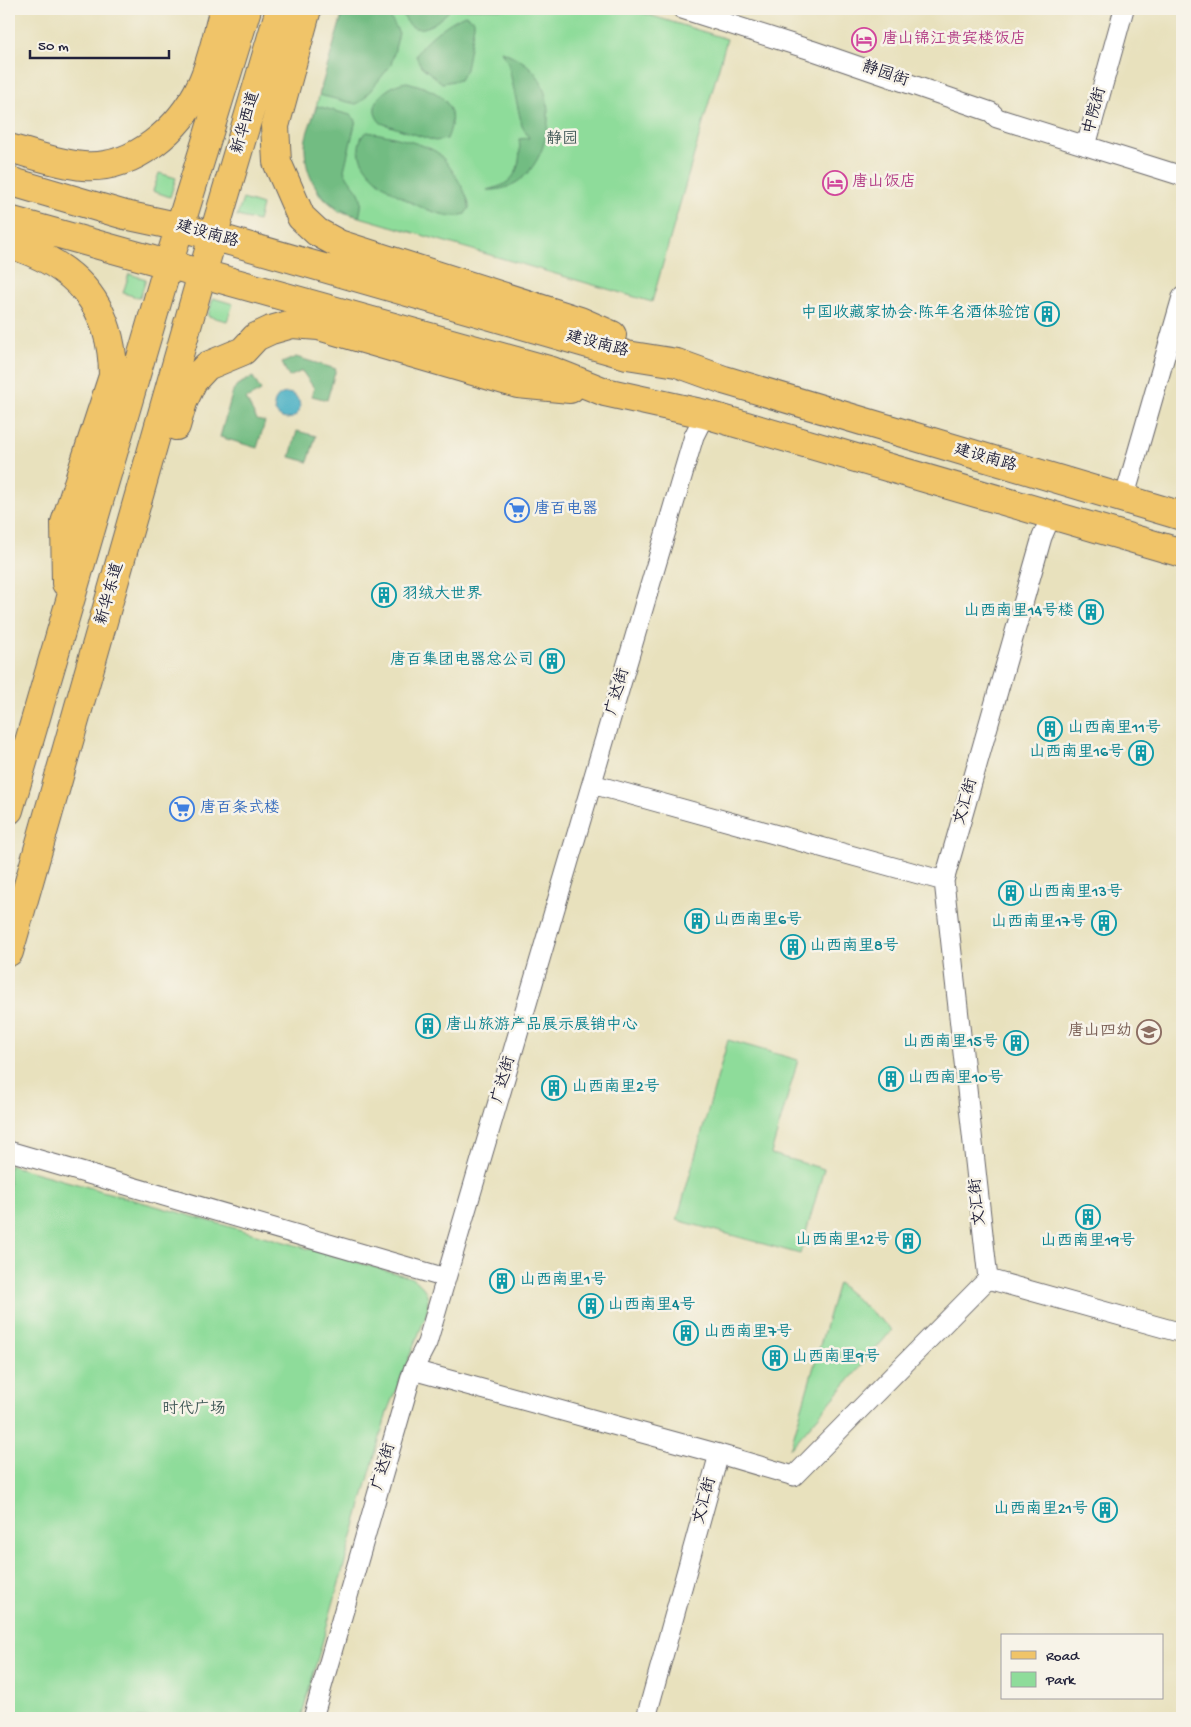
<svg xmlns="http://www.w3.org/2000/svg" width="1191" height="1727" viewBox="0 0 1191 1727" font-family="'Gochi Hand','LXGW WenKai TC',sans-serif">
<rect width="100%" height="100%" fill="#f7f3e8"/>
<filter id="ink" filterUnits="userSpaceOnUse"><feTurbulence type="fractalNoise" baseFrequency=".02" numOctaves="2"/><feDisplacementMap in="SourceGraphic" scale="10" xChannelSelector="R" yChannelSelector="G"/><feConvolveMatrix kernelMatrix="1 2 1 2 8 2 1 2 1" color-interpolation-filters="sRGB"/></filter>
<filter id="wash" filterUnits="userSpaceOnUse"><feTurbulence type="fractalNoise" baseFrequency=".0096" numOctaves="4" result="noise"/><feDisplacementMap in="SourceGraphic" scale="20" xChannelSelector="R" yChannelSelector="G"/><feGaussianBlur stdDeviation="1.12" result="paint"/><feColorMatrix in="noise" values="0 0 0 0 0 0 0 0 0 0 0 0 0 0 0 0 0 1.4 0 .05"/><feComposite in="paint" operator="in"/></filter>
<g filter="url(#wash)">
<rect width="100%" height="100%" fill="#e8e1bd"/>
<path fill="#8edc9a" stroke="#587f6a" d="M 344,9 L 630,9 L 727,39 L 652,302 L 339,211 L 319,194 L 308,169 L 305,145 Z
M 159,173 L 176,178 L 170,197 L 153,191 Z
M 243,199 L 262,205 L 258,221 L 237,216 Z
M 129,274 L 146,279 L 140,298 L 123,293 Z
M 213,298 L 233,304 L 227,321 L 208,316 Z
M 728,1040 L 798,1060 L 771,1154 L 824,1169 L 800,1254 L 677,1220 Z
M 9,1165 L 413,1278 C 429,1291 430,1296 426,1316 L 388,1409 L 301,1718 L 9,1718 Z
M 838,1283 L 892,1330 L 790,1449 Z"/>
<path fill="#72bc82" stroke="#4a6f5e" d="M 344,9 L 389,9 L 389,15 L 399,33 L 391,65 L 362,101 L 356,104 L 319,95 Z
M 401,9 L 451,9 C 433,27 411,42 401,9 Z
M 465,15 L 474,20 L 474,25 L 466,69 L 460,80 L 442,83 L 421,66 L 416,56 C 421,42 450,21 465,15 Z
M 501,51 C 515,56 530,64 538,77 C 563,117 540,193 487,190 C 493,188 501,187 506,183 C 520,174 521,153 519,139 L 529,138 L 522,126 L 508,63 Z
M 407,82 C 438,90 462,103 447,139 L 435,141 L 381,123 C 363,105 388,84 407,82 Z
M 317,106 L 350,115 L 356,120 L 344,170 C 353,191 367,189 359,217 C 325,206 305,184 305,147 C 305,134 313,118 317,106 Z
M 367,132 C 385,134 421,143 435,151 C 445,156 471,197 469,208 C 468,210 466,212 465,214 C 461,215 457,217 453,216 C 426,215 356,179 359,147 C 359,143 361,139 362,136 Z
M 296,357 L 336,369 L 327,400 L 312,396 L 314,388 L 302,371 L 289,377 L 282,363 Z
M 253,377 L 261,391 L 246,399 L 257,420 L 265,422 L 257,448 L 220,437 L 233,391 L 237,385 Z
M 297,431 L 316,436 L 308,462 L 290,457 Z"/>
<path fill="#43adc2" stroke="#32687e" d="M274 406a13 13 0 1 1 26 0a13 13 0 1 1-26 0Z"/>
</g>
<g filter="url(#ink)">
<g fill="none" stroke-linecap="round" stroke-linejoin="round">
<defs>
<path id="street" d="M 682,9 L 811,50 L 991,112 L 997,118 L 1182,176
M 1086,146 L 1124,9
M 1124,499 L 1182,297
M 592,784 L 944,881
M 9,1151 L 446,1278
M 988,1279 L 1182,1333
M 413,1370 L 719,1454
M 313,1718 L 413,1370 L 427,1343 L 694,436 L 705,414
M 646,1718 L 719,1454 L 794,1476 L 988,1279 L 944,881 L 1042,537 L 1052,514"/>
<path id="primary" d="M 307,9 L 275,126 L 277,162 L 301,217 L 317,232 L 339,244 L 580,321 L 612,335
M 9,148 C 32,154 58,164 83,166 C 134,170 180,129 201,85 C 212,62 217,33 224,9
M 9,181 L 125,215 L 181,227 L 627,355 L 677,363 L 724,380 L 1182,516
M 9,220 L 552,371 L 605,392 L 705,414 L 1182,553
M 9,244 C 75,264 113,305 113,376 L 65,523 L 66,583
M 176,426 L 183,402 L 193,381 L 207,366 L 243,351 L 256,337 L 271,330 L 292,324 L 319,326 L 518,384 L 570,389
M 9,810 L 168,265 L 247,9
M 9,952 L 202,274 L 280,9"/>
</defs>
<use href="#street" stroke="#676568" stroke-width="21"/>
<use href="#primary" stroke="#676568" stroke-width="30"/>
<use href="#street" stroke="#fff" stroke-width="19"/>
<use href="#primary" stroke="#f0c469" stroke-width="28"/>
</g>
</g>
<defs>
<symbol id="hotel-ring" viewBox="-11 -11 22 22"><circle r="9.5" fill="#f7f3e8" stroke="#d1479c" stroke-width="1.5"/><path d="M-6-4.5h1.5V1H6V5H4.5V3h-9V5H-6ZM-4 0a1.8 1.8 0 1 1 3.6 0ZM.5 0V-2.5h3Q6-2.5 6 0Z" fill="#d1479c"/></symbol>
<symbol id="building-ring" viewBox="-11 -11 22 22"><circle r="9.5" fill="#f7f3e8" stroke="#0f9aa8" stroke-width="1.5"/><path d="M-4-6H4V6H1V3H-1V6H-4ZM-2.5-4.3h1.7v1.8h-1.7ZM.8-4.3h1.7v1.8H.8ZM-2.5-1h1.7V.8h-1.7ZM.8-1h1.7V.8H.8Z" fill="#0f9aa8"/></symbol>
<symbol id="supermarket-ring" viewBox="-11 -11 22 22"><circle r="9.5" fill="#f7f3e8" stroke="#3f7fe0" stroke-width="1.5"/><path d="M-6-5.5h2.5l.6 2H6L4.5 2H-2.5L-4.4-4H-6ZM-1.5 3.2a1.3 1.3 0 1 0 .1 0ZM3 3.2a1.3 1.3 0 1 0 .1 0Z" fill="#3f7fe0"/></symbol>
<symbol id="school-ring" viewBox="-11 -11 22 22"><circle r="9.5" fill="#f7f3e8" stroke="#8d6e63" stroke-width="1.5"/><path d="M0-5L7-2L0 1L-7-2ZM-4 1L0 2.5L4 1V4Q0 6-4 4Z" fill="#8d6e63"/></symbol>
</defs>
<g fill-rule="evenodd">
<use href="#hotel-ring" x="850" y="26" width="28" height="28"/>
<use href="#hotel-ring" x="821" y="169" width="28" height="28"/>
<use href="#building-ring" x="1033" y="300" width="28" height="28"/>
<use href="#supermarket-ring" x="503" y="496" width="28" height="28"/>
<use href="#building-ring" x="370" y="581" width="28" height="28"/>
<use href="#building-ring" x="1077" y="598" width="28" height="28"/>
<use href="#building-ring" x="538" y="647" width="28" height="28"/>
<use href="#building-ring" x="1036" y="715" width="28" height="28"/>
<use href="#building-ring" x="1127" y="739" width="28" height="28"/>
<use href="#supermarket-ring" x="168" y="795" width="28" height="28"/>
<use href="#building-ring" x="997" y="879" width="28" height="28"/>
<use href="#building-ring" x="683" y="907" width="28" height="28"/>
<use href="#building-ring" x="1090" y="909" width="28" height="28"/>
<use href="#building-ring" x="779" y="933" width="28" height="28"/>
<use href="#building-ring" x="414" y="1012" width="28" height="28"/>
<use href="#school-ring" x="1135" y="1018" width="28" height="28"/>
<use href="#building-ring" x="1002" y="1029" width="28" height="28"/>
<use href="#building-ring" x="877" y="1065" width="28" height="28"/>
<use href="#building-ring" x="540" y="1074" width="28" height="28"/>
<use href="#building-ring" x="1074" y="1203" width="28" height="28"/>
<use href="#building-ring" x="894" y="1227" width="28" height="28"/>
<use href="#building-ring" x="488" y="1267" width="28" height="28"/>
<use href="#building-ring" x="577" y="1292" width="28" height="28"/>
<use href="#building-ring" x="672" y="1319" width="28" height="28"/>
<use href="#building-ring" x="761" y="1344" width="28" height="28"/>
<use href="#building-ring" x="1091" y="1496" width="28" height="28"/>
</g>
<g text-anchor="middle" dominant-baseline="central" stroke-width="5" stroke-linejoin="round" paint-order="stroke">
<g font-size="16" fill="#b23c85" stroke="#f7f3e8" text-anchor="start">
<text x="882" y="40">唐山锦江贵宾楼饭店</text>
<text x="852" y="183">唐山饭店</text>
</g>
<g font-size="16" fill="#22223b" stroke="#f7f3e8">
<text transform="translate(885 75) rotate(19)">静园街</text>
<text transform="translate(1096 111) rotate(-75)">中院街</text>
<text transform="translate(247 123) rotate(-74)">新华西道</text>
<text transform="translate(207 235) rotate(16)">建设南路</text>
<text transform="translate(597 345) rotate(15)">建设南路</text>
<text transform="translate(985 459) rotate(16)">建设南路</text>
<text transform="translate(111 594) rotate(-74)">新华东道</text>
<text transform="translate(619 692) rotate(-74)">广达街</text>
<text transform="translate(967 802) rotate(-74)">文汇街</text>
<text transform="translate(505 1080) rotate(-74)">广达街</text>
<text transform="translate(979 1202) rotate(-96)">文汇街</text>
<text transform="translate(385 1467) rotate(-74)">广达街</text>
<text transform="translate(706 1501) rotate(-75)">文汇街</text>
</g>
<g font-size="16" fill="#425a58" stroke="#f7f3e8">
<text x="562" y="140">静园</text>
<text x="194" y="1410">时代广场</text>
</g>
<g font-size="16" fill="#0d838f" stroke="#f7f3e8" text-anchor="start">
<text x="1030" y="314" text-anchor="end">中国收藏家协会·陈年名酒体验馆</text>
<text x="402" y="595">羽绒大世界</text>
<text x="1074" y="612" text-anchor="end">山西南里14号楼</text>
<text x="534" y="661" text-anchor="end">唐百集团电器总公司</text>
<text x="1068" y="729">山西南里11号</text>
<text x="1124" y="753" text-anchor="end">山西南里16号</text>
<text x="1028" y="893">山西南里13号</text>
<text x="714" y="921">山西南里6号</text>
<text x="1086" y="923" text-anchor="end">山西南里17号</text>
<text x="810" y="947">山西南里8号</text>
<text x="446" y="1026">唐山旅游产品展示展销中心</text>
<text x="998" y="1043" text-anchor="end">山西南里15号</text>
<text x="908" y="1079">山西南里10号</text>
<text x="572" y="1088">山西南里2号</text>
<text x="890" y="1241" text-anchor="end">山西南里12号</text>
<text x="1088" y="1242" text-anchor="middle">山西南里19号</text>
<text x="520" y="1281">山西南里1号</text>
<text x="608" y="1306">山西南里4号</text>
<text x="704" y="1333">山西南里7号</text>
<text x="792" y="1358">山西南里9号</text>
<text x="1088" y="1510" text-anchor="end">山西南里21号</text>
</g>
<g font-size="16" fill="#366cbe" stroke="#f7f3e8" text-anchor="start">
<text x="534" y="510">唐百电器</text>
<text x="200" y="809">唐百条式楼</text>
</g>
<g font-size="16" fill="#785e54" stroke="#f7f3e8" text-anchor="end">
<text x="1132" y="1032">唐山四幼</text>
</g>
</g>
<rect width="1191" height="1727" fill="none" stroke="#f7f3e8" stroke-width="30"/>
<rect x="1001" y="1634" width="162" height="65" fill="#f7f3e8" stroke="#a29fa3"/>
<rect x="1011" y="1651" width="25" height="8" fill="#f0c469" stroke="#a29fa3"/>
<text x="1046" y="1660" font-size="15" fill="#22223b">Road</text>
<rect x="1011" y="1672" width="25" height="15" fill="#8edc9a" stroke="#a29fa3"/>
<text x="1046" y="1684" font-size="15" fill="#22223b">Park</text>
<path d="M30 50v8h139v-8" fill="none" stroke="#22223b" stroke-width="2.5"/>
<text x="38" y="50" font-size="15" fill="#22223b" stroke="#f7f3e8" stroke-width="4" paint-order="stroke">50 m</text>
</svg>
